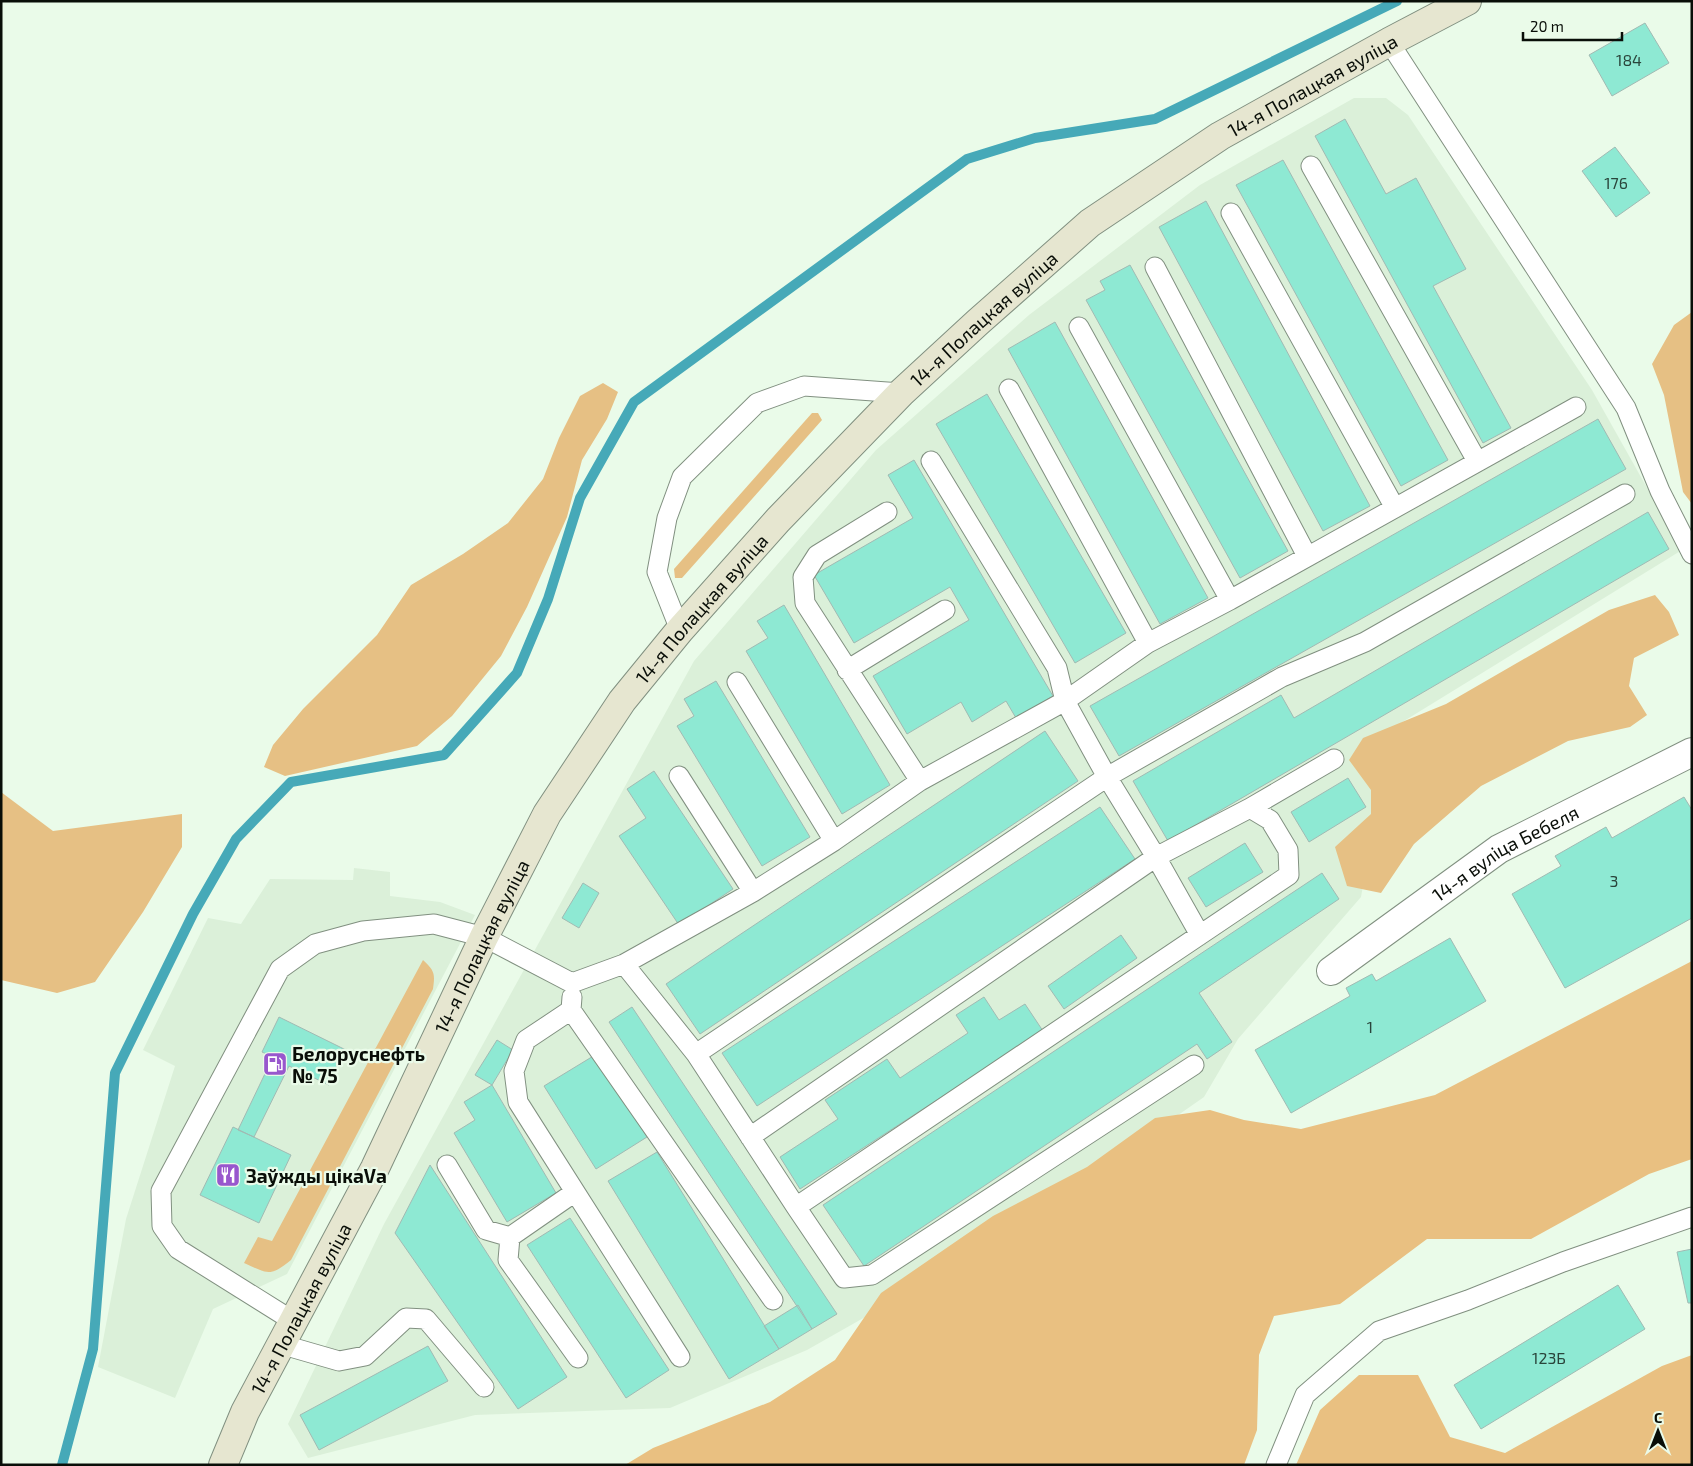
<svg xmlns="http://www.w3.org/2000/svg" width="1693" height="1466" viewBox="0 0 1693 1466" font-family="'Exo 2',sans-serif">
<rect width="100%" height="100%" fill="#eafbe9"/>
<path fill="#dbf0d9" d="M 1354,98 L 1386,98 L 1408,115 L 1592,390 L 1682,550 L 1391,729 L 1361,897 L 1238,1039 L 1204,1097 L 1121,1155 L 904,1295 L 807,1350 L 670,1408 L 475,1415 L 308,1458 L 288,1424 L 384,1224 L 694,661 L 876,450 L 1029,315 L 1200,185 Z
M 354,868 L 390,872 L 390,896 L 440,902 L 475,915 L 287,1274 L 213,1309 L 175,1398 L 98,1367 L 126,1219 L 175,1066 L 143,1050 L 208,918 L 241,924 L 270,879 L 353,880 Z"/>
<path fill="#e6c084" d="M 1692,312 L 1692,504 L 1683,492 L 1664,395 L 1652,364 L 1674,325 Z
M 603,383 L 618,392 L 607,419 L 582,460 L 567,517 L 527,607 L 501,656 L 452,716 L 417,746 L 285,776 L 264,767 L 273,745 L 303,709 L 377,635 L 411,585 L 463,554 L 508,523 L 543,479 L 559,438 L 580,396 Z
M 812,413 L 818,413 L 822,420 L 682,578 L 675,578 L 674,569 Z
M 1655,595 L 1669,612 L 1679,635 L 1634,658 L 1629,686 L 1647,715 L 1630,727 L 1568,741 L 1481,786 L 1414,844 L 1381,893 L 1347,886 L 1335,847 L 1371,814 L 1371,790 L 1349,760 L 1363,738 L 1446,704 L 1609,610 Z
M 1,792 L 53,831 L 182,814 L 182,847 L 143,912 L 95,982 L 57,993 L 1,980 Z
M 423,960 C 435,971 435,974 433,989 L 291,1260 C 270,1277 268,1274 244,1263 L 258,1237 L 272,1241 Z"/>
<path fill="#e9c081" d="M 1692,961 L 1692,1159 L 1649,1174 L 1531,1239 L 1427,1239 L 1340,1304 L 1274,1316 L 1259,1355 L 1257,1430 L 1244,1465 L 625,1465 L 653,1448 L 770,1402 L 835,1360 L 881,1293 L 993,1216 L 1087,1167 L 1155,1118 L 1210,1110 L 1244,1120 L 1301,1129 L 1435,1095 Z
M 1692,1355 L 1692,1465 L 1296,1465 L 1320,1410 L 1359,1375 L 1418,1375 L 1450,1437 L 1505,1453 L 1662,1366 Z"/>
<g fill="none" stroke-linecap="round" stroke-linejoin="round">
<path stroke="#46a9b8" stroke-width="10" d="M 62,1465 L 93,1349 L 115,1073 L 193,914 L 236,839 L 291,782 L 444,755 L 517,673 L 548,599 L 580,498 L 634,402 L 967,159 L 1035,138 L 1155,119 L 1397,1"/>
</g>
<path fill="#8ee9d3" stroke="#a1bab3" d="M 1645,23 L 1669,63 L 1612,96 L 1589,55 Z
M 1345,119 L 1386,194 L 1416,178 L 1466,269 L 1433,286 L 1511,428 L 1483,443 L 1315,136 Z
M 1615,147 L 1650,193 L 1616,217 L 1582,171 Z
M 1283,160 L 1448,460 L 1401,486 L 1236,185 Z
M 1206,201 L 1370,506 L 1323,531 L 1159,227 Z
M 1130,265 L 1288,551 L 1240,578 L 1086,300 L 1105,290 L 1100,281 Z
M 1055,322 L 1208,598 L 1160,624 L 1008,349 Z
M 987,394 L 1126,633 L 1075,663 L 936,424 Z
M 1598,419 L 1626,469 L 1119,756 L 1090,706 Z
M 914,460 L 1053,696 L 1016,718 L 1006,701 L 972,722 L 961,702 L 907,734 L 873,676 L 969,620 L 950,587 L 854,643 L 814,575 L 913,518 L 888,475 Z
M 1648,512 L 1669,549 L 1168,841 L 1133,781 L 1281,695 L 1294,718 Z
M 784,605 L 890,785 L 842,814 L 746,651 L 768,638 L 757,621 Z
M 716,681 L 810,837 L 762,866 L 677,726 L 694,716 L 684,699 Z
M 1045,731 L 1078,781 L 700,1034 L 666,984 Z
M 654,771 L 733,889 L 679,925 L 619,836 L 646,818 L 627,789 Z
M 1348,778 L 1366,807 L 1309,842 L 1291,812 Z
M 1684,797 L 1692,810 L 1692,918 L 1565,988 L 1512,894 L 1561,866 L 1555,856 L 1606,827 L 1612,838 Z
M 1100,807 L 1135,859 L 757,1106 L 722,1053 Z
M 1245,843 L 1263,872 L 1206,907 L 1188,878 Z
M 1322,873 L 1339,899 L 1199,993 L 1232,1042 L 1207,1059 L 1197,1044 L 864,1266 L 823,1205 Z
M 583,883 L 599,893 L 579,928 L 562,918 Z
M 1121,935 L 1137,958 L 1064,1009 L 1048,986 Z
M 1450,938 L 1486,1001 L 1291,1113 L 1255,1050 L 1350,996 L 1346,988 L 1372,974 L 1376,981 Z
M 984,997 L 999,1020 L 1025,1004 L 1043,1031 L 800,1189 L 780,1157 L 838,1119 L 825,1100 L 887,1059 L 900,1078 L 968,1033 L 956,1015 Z
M 632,1007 L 837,1314 L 812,1329 L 609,1022 Z
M 279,1017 L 346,1050 L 329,1085 L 289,1066 L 254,1137 L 238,1130 L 273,1057 L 262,1052 Z
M 497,1040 L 513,1050 L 492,1085 L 475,1075 Z
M 595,1055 L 647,1137 L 596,1169 L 544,1086 Z
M 492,1085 L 556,1193 L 507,1222 L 454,1133 L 475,1120 L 464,1102 Z
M 233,1127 L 291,1155 L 259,1223 L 200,1195 Z
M 657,1152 L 779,1349 L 729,1379 L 608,1181 Z
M 430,1165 L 567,1377 L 518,1409 L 395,1233 Z
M 570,1218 L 669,1370 L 626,1398 L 527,1245 Z
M 1692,1249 L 1692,1303 L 1688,1303 L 1677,1252 Z
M 1618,1285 L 1645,1329 L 1481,1429 L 1454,1385 Z
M 798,1305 L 812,1329 L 779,1349 L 764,1326 Z
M 428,1346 L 448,1381 L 319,1450 L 300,1415 Z"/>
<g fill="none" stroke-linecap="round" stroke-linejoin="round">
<defs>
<path id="service" d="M 1389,42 L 1626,408 L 1660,491 L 1692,554
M 1311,166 L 1477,461
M 1231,213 L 1395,508
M 1155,267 L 1307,556
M 1079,327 L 1230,600
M 1009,389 L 1148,643
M 931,461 L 1057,668 L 1065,701 L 1107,777 L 1156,857 L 1200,935
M 887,512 L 817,555 L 803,577 L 805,603 L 920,781
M 680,630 L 657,572 L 667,518 L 682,477 L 757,403 L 804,386 L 901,393
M 847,670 L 945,610
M 737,682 L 834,841
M 679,776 L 753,892
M 1250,808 L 1334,759
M 624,964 L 696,1054 L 796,1207 L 844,1278 L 872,1275 L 1194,1065
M 572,997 L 571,1010 L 773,1300
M 571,1010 L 526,1040 L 514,1071 L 518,1102 L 680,1357
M 696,1054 L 1107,777 L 1282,677 L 1365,642 L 1625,494
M 750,1137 L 1156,857 L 1250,808 L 1270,820 L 1288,850 L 1289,875 L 796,1207
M 447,1165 L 486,1230 L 510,1237
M 575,1192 L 510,1237 L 508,1260 L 578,1358
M 293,1321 L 178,1249 L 162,1226 L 161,1191 L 280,969 L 315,944 L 363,931 L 434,924 L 484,937 L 572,983 L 624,964 L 753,892 L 834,841 L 920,781 L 1065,701 L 1148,643 L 1230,600 L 1576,407
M 280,1344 L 339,1361 L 365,1356 L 406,1318 L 426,1319 L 484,1387
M 1276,1465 L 1305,1395 L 1379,1331 L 1468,1300 L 1563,1262 L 1692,1217"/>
<g id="minor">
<path id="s1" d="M 1331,971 L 1499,849 L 1692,752"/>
</g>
<g id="secondary">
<path id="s2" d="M 223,1465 L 245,1412 L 375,1168 L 484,937 L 547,814 L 622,701 L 680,630 L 778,520 L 901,393 L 978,322 L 1090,223 L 1220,136 L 1389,42 L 1467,1"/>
</g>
</defs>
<use href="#service" stroke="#819080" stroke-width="21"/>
<use href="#minor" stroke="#819080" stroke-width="30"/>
<use href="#secondary" stroke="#819080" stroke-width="30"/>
<use href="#service" stroke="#fff" stroke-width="19"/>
<use href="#minor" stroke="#fff" stroke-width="28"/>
<use href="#secondary" stroke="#e6e6d0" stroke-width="28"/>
</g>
<defs>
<symbol id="fuel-square" viewBox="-11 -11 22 22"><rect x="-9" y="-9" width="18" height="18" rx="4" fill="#9857cd" stroke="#eafbe9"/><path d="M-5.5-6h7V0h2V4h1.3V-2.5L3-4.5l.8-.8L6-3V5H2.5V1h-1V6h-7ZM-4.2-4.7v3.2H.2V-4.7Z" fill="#fff"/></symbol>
<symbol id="restaurant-square" viewBox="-11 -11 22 22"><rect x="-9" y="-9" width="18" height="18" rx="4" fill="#9857cd" stroke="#eafbe9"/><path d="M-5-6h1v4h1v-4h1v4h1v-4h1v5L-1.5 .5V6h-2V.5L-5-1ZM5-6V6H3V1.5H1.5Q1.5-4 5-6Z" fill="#fff"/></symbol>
</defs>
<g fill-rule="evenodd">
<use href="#fuel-square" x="261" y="1050" width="28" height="28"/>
<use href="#restaurant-square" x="214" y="1161" width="28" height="28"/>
</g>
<g text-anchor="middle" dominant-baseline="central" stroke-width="4.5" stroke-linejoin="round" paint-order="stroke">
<g font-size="16" fill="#2a453b">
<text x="1629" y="59">184</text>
<text x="1616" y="182">176</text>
<text x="1614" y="880">3</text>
<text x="1370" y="1026">1</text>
<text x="1549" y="1357">123Б</text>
</g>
<g font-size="19" fill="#090e08" stroke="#eafbe9">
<text stroke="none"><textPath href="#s2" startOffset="1795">14-я Полацкая вуліца</textPath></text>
<text stroke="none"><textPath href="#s2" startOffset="1390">14-я Полацкая вуліца</textPath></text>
<text stroke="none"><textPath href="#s2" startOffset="985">14-я Полацкая вуліца</textPath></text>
<text stroke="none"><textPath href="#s1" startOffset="211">14-я вуліца Бебеля</textPath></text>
<text stroke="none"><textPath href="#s2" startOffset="580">14-я Полацкая вуліца</textPath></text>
<text stroke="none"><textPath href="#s2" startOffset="175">14-я Полацкая вуліца</textPath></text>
</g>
<g font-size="19" font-weight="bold" fill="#090e08" stroke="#eafbe9" text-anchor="start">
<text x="292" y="1053">Белоруснефть<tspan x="292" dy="22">№ 75</tspan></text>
<text x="246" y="1175">Заўжды цікаVа</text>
</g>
</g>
<rect width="1693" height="1466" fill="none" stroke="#090e08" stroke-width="5"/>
<g transform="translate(1658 1431)" stroke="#eafbe9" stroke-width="4" paint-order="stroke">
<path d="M0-4L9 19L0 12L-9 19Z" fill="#090e08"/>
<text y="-8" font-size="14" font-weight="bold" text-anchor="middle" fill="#090e08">С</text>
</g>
<path d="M1523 32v8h99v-8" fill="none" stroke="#090e08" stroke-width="2.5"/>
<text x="1530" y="32" font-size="15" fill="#090e08" stroke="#eafbe9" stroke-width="4" paint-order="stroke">20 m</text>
</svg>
